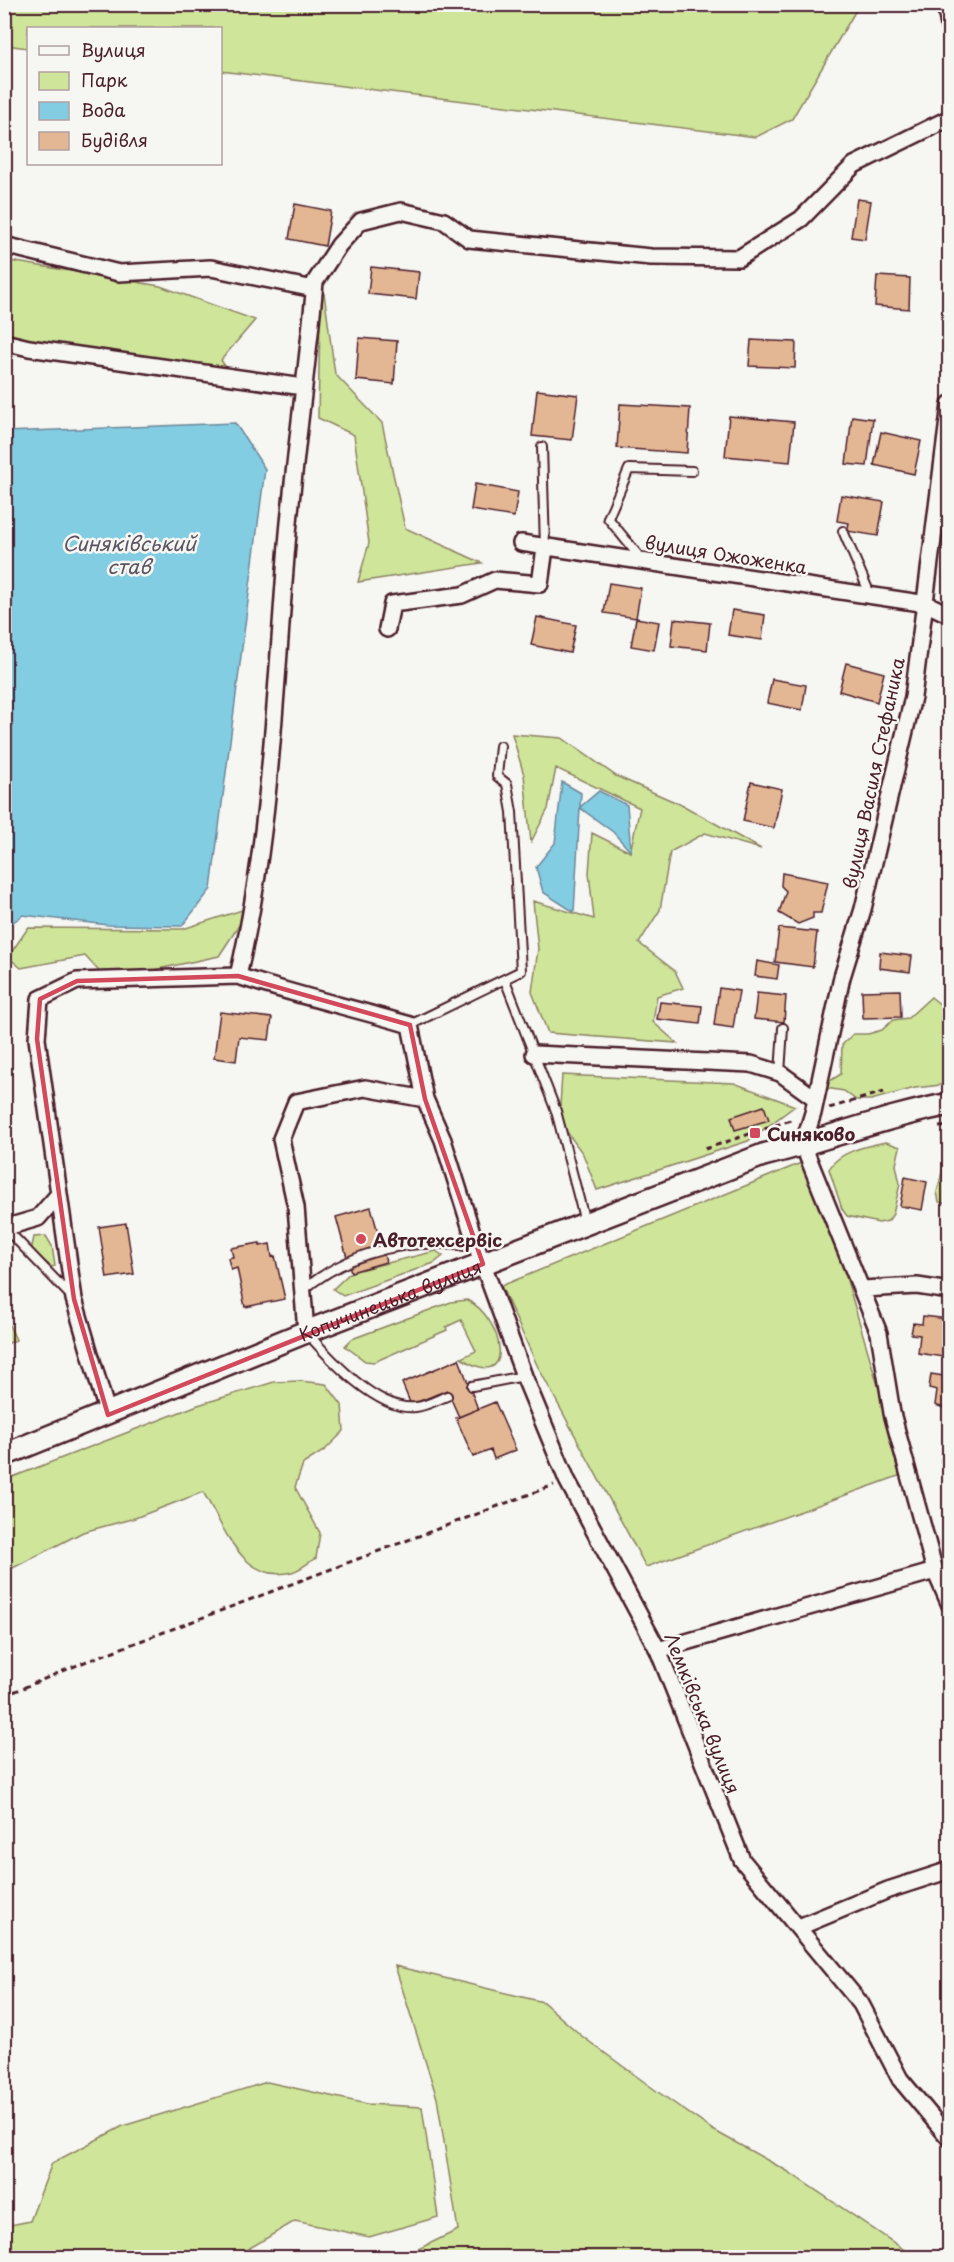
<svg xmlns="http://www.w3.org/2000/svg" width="954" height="2262" viewBox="0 0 954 2262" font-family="'Playpen Sans',sans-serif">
<rect width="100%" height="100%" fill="#f6f6f2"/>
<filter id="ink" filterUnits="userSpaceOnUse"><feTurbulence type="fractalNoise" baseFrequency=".0167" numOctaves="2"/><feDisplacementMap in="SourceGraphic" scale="12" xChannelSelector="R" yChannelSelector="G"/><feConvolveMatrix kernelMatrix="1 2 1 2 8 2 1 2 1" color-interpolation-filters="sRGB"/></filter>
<g filter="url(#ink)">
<path fill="#cee59a" stroke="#8c8262" stroke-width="1.5" d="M 5,4 L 859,4 L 859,5 L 792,119 L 756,137 L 221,71 L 220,28 L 28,28 L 28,48 L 5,45 Z
M 4,260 L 160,286 L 255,320 L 221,360 L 232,377 L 5,342 Z
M 321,271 L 335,374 L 382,423 L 405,528 L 482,563 L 358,582 L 369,543 L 354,435 L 318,418 Z
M 512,734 L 562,738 L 616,776 L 684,806 L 761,849 L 705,833 L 670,852 L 660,910 L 639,943 L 675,971 L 683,988 L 657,996 L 653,1022 L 677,1043 L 548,1033 L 532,992 L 538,949 L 533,901 L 594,919 L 589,873 L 592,833 L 630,852 L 640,808 L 556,768 L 548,809 L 531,842 L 524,775 Z
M 251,907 L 219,956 L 107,980 L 85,956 L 21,968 L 8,957 L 28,928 L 183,929 Z
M 931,997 L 942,1006 L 941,1021 L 949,1031 L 949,1084 L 915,1088 L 871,1100 L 856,1100 L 844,1091 L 820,1087 L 841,1074 L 842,1045 L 853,1034 L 868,1034 L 882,1030 L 893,1020 L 908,1018 Z
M 562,1075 L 734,1083 L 795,1106 L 748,1141 L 597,1190 L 583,1154 L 559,1121 Z
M 886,1142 L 900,1147 L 896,1165 L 900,1184 L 893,1214 L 888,1221 L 879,1223 L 847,1216 L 842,1209 L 829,1169 C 839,1151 867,1146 886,1142 Z
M 949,1145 L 949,1205 L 939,1202 L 937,1192 Z
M 806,1161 L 836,1243 L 904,1474 L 646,1567 L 537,1365 L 501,1286 Z
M 46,1236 L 52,1246 L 55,1266 L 52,1267 L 31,1251 L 34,1237 Z
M 436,1251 L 443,1256 L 434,1263 L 343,1296 L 333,1289 L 351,1272 Z
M 467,1300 C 504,1317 518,1395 461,1358 L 476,1351 L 461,1320 L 446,1327 L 447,1330 L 374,1362 L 365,1361 L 345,1346 L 352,1339 L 451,1302 Z
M 5,1316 L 16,1340 L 5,1345 L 4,1345 Z
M 300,1381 L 326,1384 L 342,1405 L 344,1431 L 325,1450 L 303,1464 L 295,1487 L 320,1533 L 316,1558 C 309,1562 300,1570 292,1572 C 242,1585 223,1524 203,1492 L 135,1518 L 83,1532 L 5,1572 L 5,1480 L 198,1405 L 274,1382 Z
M 395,1966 L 543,2002 L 583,2037 L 658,2092 L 713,2130 L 787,2171 L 915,2257 L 348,2257 L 410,2253 L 458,2230 L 437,2098 Z
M 267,2082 L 367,2104 L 422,2107 L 438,2217 L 369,2237 L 295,2221 L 235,2257 L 5,2257 L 5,2226 L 30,2221 L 52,2163 L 123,2126 Z"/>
<path fill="#83cde3" stroke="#6c8799" stroke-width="1.5" d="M 235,423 L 265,469 L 211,889 L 182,926 L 108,925 L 23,915 L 5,928 L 5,432 Z
M 562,782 L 581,793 L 580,807 L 599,791 L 627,805 L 631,852 L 613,832 L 580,808 L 574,912 L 543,892 L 536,867 L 555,843 Z"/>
<path fill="#e3b694" stroke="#4a1f2b" stroke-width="1.5" d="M 857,199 L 871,201 L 865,239 L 851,237 Z
M 295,204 L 331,211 L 325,246 L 289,239 Z
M 371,267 L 419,272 L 416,299 L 368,294 Z
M 877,276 L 910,278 L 909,309 L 875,306 Z
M 359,338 L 397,341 L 394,384 L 356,380 Z
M 751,340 L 796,342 L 795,368 L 749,366 Z
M 537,390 L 578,395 L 572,440 L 532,436 Z
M 620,404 L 690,408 L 687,453 L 617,448 Z
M 729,416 L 794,422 L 790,462 L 725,456 Z
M 852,416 L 873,419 L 867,466 L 846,464 Z
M 881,432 L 921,441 L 914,474 L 874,465 Z
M 475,484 L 518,492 L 514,517 L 471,510 Z
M 841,495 L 884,502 L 878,536 L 847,531 L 849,523 L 837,521 Z
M 609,583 L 641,588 L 636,618 L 604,613 Z
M 732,610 L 765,615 L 762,640 L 728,635 Z
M 537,617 L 576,625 L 570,653 L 531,645 Z
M 636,618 L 659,622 L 654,650 L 631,646 Z
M 674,619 L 710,623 L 707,650 L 671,646 Z
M 846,663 L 884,673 L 877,702 L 839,691 Z
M 772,679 L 806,685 L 802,710 L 767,703 Z
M 751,782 L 782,789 L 774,828 L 743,821 Z
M 782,873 L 828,882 L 821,913 L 813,913 L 813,918 L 798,924 L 779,913 L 786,891 L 781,886 Z
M 779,928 L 817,932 L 813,967 L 775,962 Z
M 880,952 L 912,956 L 910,972 L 879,968 Z
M 757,961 L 779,965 L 777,979 L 755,976 Z
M 948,963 L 950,964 L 950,1009 L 945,1008 Z
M 719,988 L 739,991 L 733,1028 L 714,1025 Z
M 900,990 L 901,1017 L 863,1018 L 862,991 Z
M 757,993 L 786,996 L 784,1022 L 754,1019 Z
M 660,1002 L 702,1006 L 700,1024 L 657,1019 Z
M 220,1012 L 272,1018 L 269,1040 L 239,1037 L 236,1061 L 214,1058 Z
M 764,1106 L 769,1120 L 735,1130 L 731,1117 Z
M 905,1177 L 927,1182 L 922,1210 L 900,1206 Z
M 371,1207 L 386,1262 L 351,1272 L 336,1217 Z
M 126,1223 L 134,1274 L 107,1278 L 99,1227 Z
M 260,1243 L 260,1246 L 270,1244 L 272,1257 L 275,1256 L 285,1299 L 245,1307 L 237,1268 L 231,1270 L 228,1258 L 233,1257 L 231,1248 Z
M 944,1299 L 950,1300 L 950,1311 L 943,1310 Z
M 923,1316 L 948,1319 L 950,1341 L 949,1347 L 945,1347 L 943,1357 L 918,1353 L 920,1335 L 911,1334 L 913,1323 L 922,1324 Z
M 459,1359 L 478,1409 L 459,1417 L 447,1390 L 411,1405 L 402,1383 Z
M 931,1374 L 950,1377 L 950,1410 L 935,1405 L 937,1390 L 929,1388 Z
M 495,1402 L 516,1450 L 494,1459 L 491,1450 L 473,1457 L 456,1418 Z
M 945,1434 L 950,1435 L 950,1464 L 941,1462 Z"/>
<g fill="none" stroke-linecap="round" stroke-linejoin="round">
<defs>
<path id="service" d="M 542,447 L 545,547
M 843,531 L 870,594
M 642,560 L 608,518 L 629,469 L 692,471
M 505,980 L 556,1111 L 585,1222
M 410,1025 L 521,971 L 512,812 L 507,784 L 497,776 L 500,746
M 780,1073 L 783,1028
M 4,1233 L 13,1236 L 71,1296
M 302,1291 C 352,1249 414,1236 477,1248
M 307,1333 C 330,1359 378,1412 416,1407 C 426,1406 437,1400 447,1396
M 472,1386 L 524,1376"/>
<path id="minor" d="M 945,4 L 950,31
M 4,245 L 119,273 L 211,268 L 314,289
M 4,342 L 29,348 L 303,387
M 521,543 L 927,604 L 950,615
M 387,629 L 392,604 L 462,595 L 495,580 L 540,584 L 545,548
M 238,976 C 295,995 353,1008 410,1025 L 425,1099 L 443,1140 L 477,1248 L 524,1376 L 567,1480 L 658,1650 L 742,1860 L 861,2004 L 900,2079 L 950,2139
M 534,1054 L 751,1064 L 780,1073 L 816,1099
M 4,1228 L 38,1218 L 59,1194
M 863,1289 L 917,1286 L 950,1291
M 306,1332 L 296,1207 L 281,1139 L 296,1102 L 365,1088 L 425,1099
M 108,1415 L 74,1299 L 37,1039 L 40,999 L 77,981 L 238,976 C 270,840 275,696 286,557 C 293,465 307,374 315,282 L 339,245 L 361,221 L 401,211 L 444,221 L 469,239 L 651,257 L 739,258 L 801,219 L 854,165 L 950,118
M 935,1571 L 950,1605
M 658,1650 L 935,1571 L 892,1413 L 879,1333 L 803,1145 L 813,1113 L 842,977 L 863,909 L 913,697 L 950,404
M 799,1927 L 888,1890 L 950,1870"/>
<g id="secondary">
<path id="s1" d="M 4,1455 L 306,1332 L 763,1155 C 826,1140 886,1116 950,1104"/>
</g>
</defs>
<use href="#service" stroke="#4a1f2b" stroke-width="12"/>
<use href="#minor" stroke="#4a1f2b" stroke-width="20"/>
<use href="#secondary" stroke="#4a1f2b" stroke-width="26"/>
<path stroke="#4a1f2b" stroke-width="3" stroke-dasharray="6 4.5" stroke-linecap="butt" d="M 829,1108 L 884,1092
M 939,1127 L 950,1126
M 705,1149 L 794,1119
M 4,1696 L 82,1663 L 554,1485"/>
<use href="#service" stroke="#f6f6f2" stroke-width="8"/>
<use href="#minor" stroke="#f6f6f2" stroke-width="15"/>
<use href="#secondary" stroke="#f6f6f2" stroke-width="21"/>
</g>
</g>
<path fill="none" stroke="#d1495b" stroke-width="4.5" stroke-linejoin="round" d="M 238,976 L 410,1025 L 425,1099 L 483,1264 L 108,1415 L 74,1299 L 37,1039 L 40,999 L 77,981 Z"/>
<g fill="#d1495b" stroke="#f6f6f2" stroke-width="2">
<rect x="749" y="1127" width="12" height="12" rx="3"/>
<circle cx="361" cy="1239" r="6"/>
</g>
<g text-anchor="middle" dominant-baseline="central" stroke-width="5" stroke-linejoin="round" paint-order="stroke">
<g font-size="18" fill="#4a1f2b" stroke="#f6f6f2">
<text transform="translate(726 554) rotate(9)">вулиця Ожоженка</text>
<text transform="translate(873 773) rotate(-78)">вулиця Василя Стефаника</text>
<text stroke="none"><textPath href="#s1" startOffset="416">Копичинецька вулиця</textPath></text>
<text transform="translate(703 1713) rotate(68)">Лемківська вулиця</text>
</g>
<g font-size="18" font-weight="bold" fill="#4a1f2b" stroke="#f6f6f2" text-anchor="start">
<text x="767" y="1133">Синяково</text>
<text x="373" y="1239">Автотехсервіс</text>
</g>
<g font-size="20" font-style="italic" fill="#5b5362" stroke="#f6f6f2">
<text x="129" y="543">Синяківський<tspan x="129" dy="23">став</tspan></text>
</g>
</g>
<rect width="954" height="2262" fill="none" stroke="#f6f6f2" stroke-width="24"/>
<rect x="12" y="12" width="930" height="2238" fill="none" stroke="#4a1f2b" stroke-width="2" filter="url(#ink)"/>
<rect x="27" y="27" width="195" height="138" fill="#f6f6f2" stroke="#b1a0a2" stroke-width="1.5"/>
<rect x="39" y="46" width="30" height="9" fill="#f6f6f2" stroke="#b1a0a2" stroke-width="1.5"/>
<text x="81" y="57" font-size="18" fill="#4a1f2b">Вулиця</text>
<rect x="39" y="72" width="30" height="18" fill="#cee59a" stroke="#b1a0a2" stroke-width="1.5"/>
<text x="81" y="87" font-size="18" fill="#4a1f2b">Парк</text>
<rect x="39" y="102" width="30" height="18" fill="#83cde3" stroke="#b1a0a2" stroke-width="1.5"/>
<text x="81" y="117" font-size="18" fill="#4a1f2b">Вода</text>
<rect x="39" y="132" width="30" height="18" fill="#e3b694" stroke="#b1a0a2" stroke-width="1.5"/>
<text x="81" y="147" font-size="18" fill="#4a1f2b">Будівля</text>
</svg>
